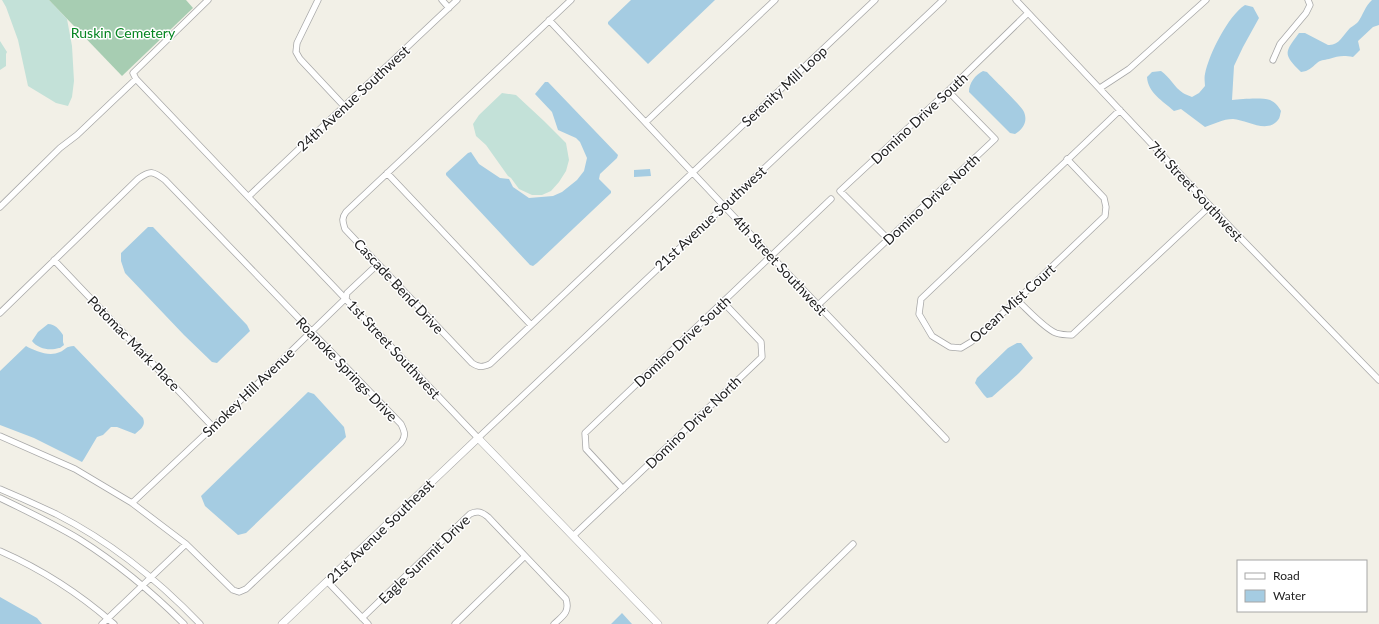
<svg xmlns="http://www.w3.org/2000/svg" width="1379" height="624" viewBox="0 0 1379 624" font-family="Lato,sans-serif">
<rect width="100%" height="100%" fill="#f2f0e7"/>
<path fill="#c3e1d8" d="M 2,0 L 49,0 L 67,19 L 72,46 L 74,81 L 72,97 L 68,106 L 56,103 L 28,86 L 18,40 L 6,7 Z
M 0,41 L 7,52 L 6,54 L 6,66 L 0,70 Z
M 502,93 L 516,95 L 544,121 L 566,143 L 569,160 L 566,171 L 559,182 L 551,191 L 542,195 L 532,195 L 519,189 L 511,178 L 508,176 L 486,145 L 476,136 L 473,124 L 479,115 Z"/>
<path fill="#a7cdb2" d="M 49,0 L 186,0 L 193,8 L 122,76 Z"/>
<path fill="#a5cce2" d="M 631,0 L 715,0 L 648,64 L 608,24 L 608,22 Z
M 1372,0 L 1379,0 L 1379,25 L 1373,27 L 1358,41 L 1360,50 L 1353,57 C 1343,55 1338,56 1329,59 C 1324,60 1320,60 1317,63 C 1311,68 1309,71 1301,72 C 1282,54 1285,52 1299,33 L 1305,33 L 1328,45 C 1339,46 1343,35 1350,28 C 1353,26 1356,24 1358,22 C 1363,15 1365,6 1372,0 Z
M 1245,5 L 1253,7 L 1259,18 L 1243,47 L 1234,66 L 1232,100 C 1242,99 1261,97 1270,100 C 1275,102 1279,107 1281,111 C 1280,114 1280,118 1278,120 C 1267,134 1247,120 1233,119 C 1223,119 1214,124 1205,127 L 1181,109 L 1174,111 C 1163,101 1148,93 1147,77 L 1152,72 L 1161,71 C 1170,77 1174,87 1183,93 C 1185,94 1189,96 1192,97 L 1199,93 L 1205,86 C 1205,83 1204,78 1205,74 C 1209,54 1228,16 1245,5 Z
M 983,71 L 987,72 C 994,80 1021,105 1024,112 C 1028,122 1023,129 1015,134 L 1010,133 L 969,92 C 969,83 975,75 983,71 Z
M 545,82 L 548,82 L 618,155 L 617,158 L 600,174 L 599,179 L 611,191 L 611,193 L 537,263 L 533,266 L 530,265 L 446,175 L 446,173 L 468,153 L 471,152 L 479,164 L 500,178 L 509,179 L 513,187 L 529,198 L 553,196 L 562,192 L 577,180 L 584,171 L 587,158 L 580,142 L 576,138 L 558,130 L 552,112 L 535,94 Z
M 650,169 L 651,176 L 634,177 L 634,170 Z
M 148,227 L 153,227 L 247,325 L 250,331 L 217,363 L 212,362 L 184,335 L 125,273 L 121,261 L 121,253 Z
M 48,324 C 55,324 59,329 63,335 L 63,342 L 64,345 L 60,348 L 59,348 C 50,351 38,349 32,341 L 38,332 Z
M 1017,343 L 1021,343 L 1033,358 L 1019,373 L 992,397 L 987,398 L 984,395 L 975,383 L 977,378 L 1008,348 Z
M 26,346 C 35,351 49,357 60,352 C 65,350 66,346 74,346 L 143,418 C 146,426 141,429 135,434 L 117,427 L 111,427 L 103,435 L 97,437 L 84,459 L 82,462 L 34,438 L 0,425 L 0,371 Z
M 308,392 L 314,394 L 344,427 L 346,437 L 246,533 L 238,535 L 205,506 L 201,496 Z
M 0,597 L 37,618 L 42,624 L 0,624 Z
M 622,613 L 632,624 L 611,624 Z"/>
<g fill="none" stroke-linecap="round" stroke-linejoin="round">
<defs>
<path id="minor" d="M 208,0 L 133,73 L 136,79 L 478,438 L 943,0
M 318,0 L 297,43 L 296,52 L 300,59 L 344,106
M 442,0 L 449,8
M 571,0 L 346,212 C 341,219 343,222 345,229 L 472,363 C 479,368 483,367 490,364 L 875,0
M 1016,0 L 1230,227 L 1379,380
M 549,20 L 772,257 L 946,439
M 1273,60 L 1280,44 L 1306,13 L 1310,5 L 1308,0
M 1100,88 L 1129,69 L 1206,0
M 646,122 L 775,0
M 1067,159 L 1104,198 L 1106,207 L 1105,216 L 1017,300 L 971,342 L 961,348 L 950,347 L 932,336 L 919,314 L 921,299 L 1120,110
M 387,173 L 531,325
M 249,196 L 457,0
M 0,207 L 60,148 L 77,135 L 136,79
M 888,239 L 840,191 L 948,91 L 1028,13
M 54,260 L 213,427
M 1017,300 C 1027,309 1045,329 1056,333 C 1062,335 1067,335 1072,335 L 1210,206
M 818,305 L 995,139 L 948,91
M 0,313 L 138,179 C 150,170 153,171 165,180 L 401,424 C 405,432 406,436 401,443 L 246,589 L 239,592 L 233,590 L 186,544 L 132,503 L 75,469 L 0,436
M 0,489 C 19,497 37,505 56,514 C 109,541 159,581 200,624
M 623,489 L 586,449 L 585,433 L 831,199
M 0,498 C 27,511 54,524 79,539 C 117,563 152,592 184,624
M 132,503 L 213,427 L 346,298 L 347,293 L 378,264
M 573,536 L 762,357 L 761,342 L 723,302
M 0,551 C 41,569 81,595 114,624
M 327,581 L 368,624
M 362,618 L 470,514 C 477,510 482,512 488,517 L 566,599 C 570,612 563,616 554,624
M 102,624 L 186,544
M 455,624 L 525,556
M 771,624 L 853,544"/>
<path id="tertiary" d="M 282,624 L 478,438 L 658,624"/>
</defs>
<use href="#minor" stroke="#a8a8a8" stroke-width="7"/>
<use href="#tertiary" stroke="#a8a8a8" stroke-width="8"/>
<use href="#minor" stroke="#fff" stroke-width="5.5"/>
<use href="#tertiary" stroke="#fff" stroke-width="7"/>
</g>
<g text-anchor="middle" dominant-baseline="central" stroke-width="3" stroke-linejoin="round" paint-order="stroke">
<g font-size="14" fill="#058521" stroke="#fff">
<text x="123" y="32">Ruskin Cemetery</text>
</g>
<g font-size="14" fill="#212121" stroke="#fff">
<text transform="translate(784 86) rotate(-43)">Serenity Mill Loop</text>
<text transform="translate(353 98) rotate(-43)">24th Avenue Southwest</text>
<text transform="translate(919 118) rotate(-43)">Domino Drive South</text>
<text transform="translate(1196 191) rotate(47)">7th Street Southwest</text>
<text transform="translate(931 199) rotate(-43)">Domino Drive North</text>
<text transform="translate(710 218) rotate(-43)">21st Avenue Southwest</text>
<text transform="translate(780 265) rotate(47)">4th Street Southwest</text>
<text transform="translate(399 286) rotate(47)">Cascade Bend Drive</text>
<text transform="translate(1012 303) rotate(-42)">Ocean Mist Court</text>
<text transform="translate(682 341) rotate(-43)">Domino Drive South</text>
<text transform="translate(134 343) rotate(46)">Potomac Mark Place</text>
<text transform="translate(394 349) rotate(47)">1st Street Southwest</text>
<text transform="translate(347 369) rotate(46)">Roanoke Springs Drive</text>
<text transform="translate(248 392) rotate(-44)">Smokey Hill Avenue</text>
<text transform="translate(693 422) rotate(-44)">Domino Drive North</text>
<text transform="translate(380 531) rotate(-44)">21st Avenue Southeast</text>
<text transform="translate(424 559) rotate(-44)">Eagle Summit Drive</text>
</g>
</g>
<rect x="1237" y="560" width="130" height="52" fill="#ffffff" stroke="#a6a6a6"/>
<rect x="1245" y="573" width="20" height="6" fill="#ffffff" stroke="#a6a6a6"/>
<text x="1273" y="580" font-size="12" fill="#212121">Road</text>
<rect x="1245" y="590" width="20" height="12" fill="#a5cce2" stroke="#a6a6a6"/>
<text x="1273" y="600" font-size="12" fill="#212121">Water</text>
</svg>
